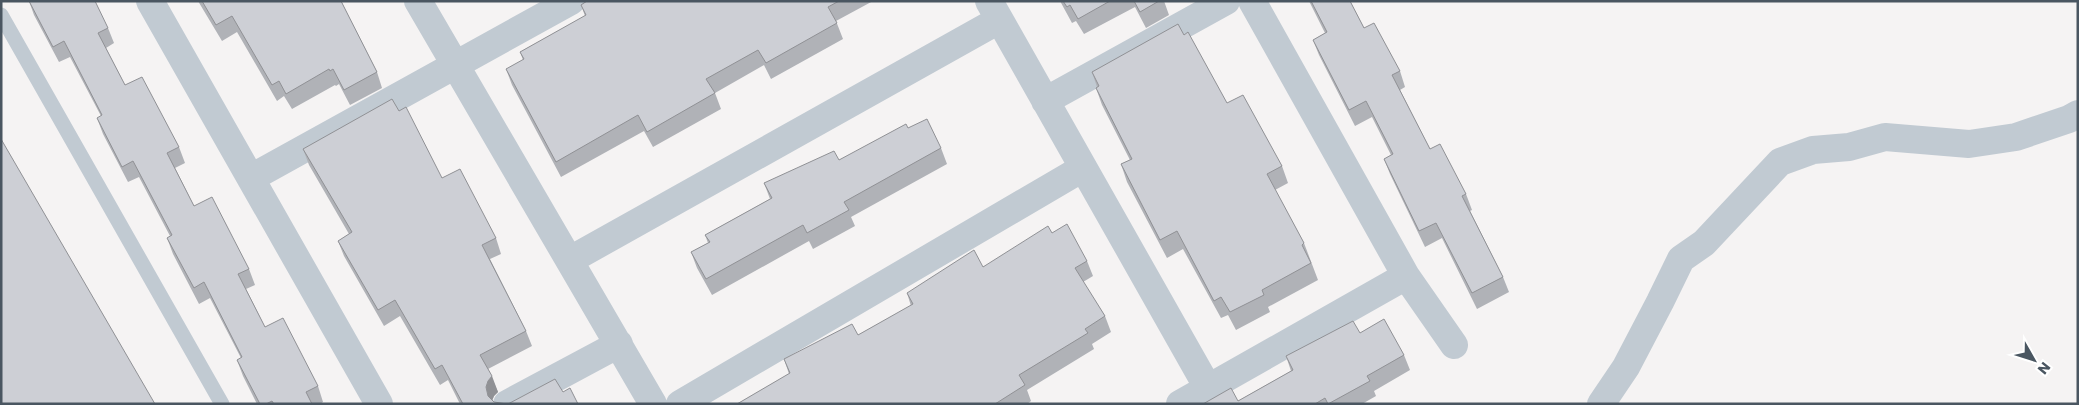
<svg xmlns="http://www.w3.org/2000/svg" width="2079" height="405" viewBox="0 0 2079 405" font-family="Poppins,sans-serif">
<rect width="100%" height="100%" fill="#f5f3f3"/>
<g fill="none" stroke-linecap="round" stroke-linejoin="round">
<path stroke="#c1cad2" stroke-width="15" d="M 1,15 L 222,404"/>
<path stroke="#c1cad2" stroke-width="28" d="M 150,1 L 379,404
M 418,1 L 653,404
M 989,1 L 1208,388
M 1252,1 L 1406,276 L 1454,345
M 1045,101 L 1226,1
M 251,178 L 571,1
M 570,260 L 999,20
M 507,404 L 619,344
M 680,404 L 1083,168
M 1180,404 L 1406,276
M 1601,404 L 1626,367 L 1660,302 L 1681,259 L 1704,243 L 1780,162 L 1813,150 L 1849,147 L 1885,137 L 1969,144 L 2016,137 L 2069,119 L 2078,114"/>
</g>
<path fill="#b0b2b7" d="M 29,1 L 108,28 L 114,43 L 106,48 L 125,85 L 179,147 L 185,163 L 175,168 L 194,206 L 249,269 L 255,285 L 246,289 L 265,327 L 318,386 L 323,402 L 320,404 L 257,404 L 243,376 L 237,360 L 241,358 L 210,298 L 199,304 L 173,254 L 167,238 L 170,236 L 139,177 L 128,182 L 103,134 L 97,118 L 101,116 L 70,57 L 59,62 L 34,15 Z
M 198,1 L 341,1 L 377,72 L 382,88 L 350,105 L 339,84 L 336,86 L 335,85 L 292,109 L 284,96 L 277,101 L 237,32 L 222,41 Z
M 587,1 L 873,1 L 836,21 L 843,39 L 771,79 L 764,65 L 715,93 L 721,109 L 653,147 L 644,131 L 561,177 L 512,85 L 506,69 L 523,60 L 520,52 L 585,16 L 581,5 Z
M 1060,1 L 1164,1 L 1169,15 L 1146,28 L 1135,7 L 1084,34 L 1076,21 L 1072,23 Z
M 1309,1 L 1350,1 L 1364,28 L 1400,71 L 1405,87 L 1400,90 L 1430,149 L 1466,194 L 1472,210 L 1470,211 L 1503,277 L 1509,292 L 1477,309 L 1442,238 L 1425,247 L 1390,174 L 1384,159 L 1391,155 L 1372,117 L 1355,126 L 1319,55 L 1313,40 L 1325,33 Z
M 1184,35 L 1227,103 L 1282,166 L 1288,183 L 1275,190 L 1304,243 L 1318,280 L 1268,307 L 1270,312 L 1236,330 L 1228,315 L 1221,318 L 1183,249 L 1167,258 L 1127,182 L 1121,164 L 1130,160 L 1102,105 L 1096,88 L 1097,87 L 1092,72 Z
M 399,111 L 442,178 L 496,238 L 501,254 L 490,259 L 526,331 L 532,346 L 488,369 L 498,392 L 494,396 L 492,401 L 494,402 L 507,404 L 460,404 L 448,380 L 440,385 L 400,316 L 384,326 L 344,256 L 338,241 L 349,234 L 309,165 L 303,149 Z
M 908,128 L 941,148 L 947,164 L 851,217 L 855,226 L 813,249 L 809,241 L 712,295 L 697,268 L 691,252 L 708,243 L 705,235 L 770,199 L 764,183 L 839,160 Z
M 1052,233 L 1087,261 L 1093,276 L 1083,282 L 1105,316 L 1111,332 L 1092,344 L 1094,349 L 1027,390 L 1031,401 L 1027,404 L 737,404 L 789,374 L 784,359 L 858,335 L 911,306 L 907,293 L 983,267 Z
M 1360,333 L 1404,355 L 1410,370 L 1374,391 L 1376,396 L 1362,404 L 1203,404 L 1238,401 L 1291,371 L 1286,356 Z"/>
<path fill="#909195" d="M 492,376 L 498,392 L 494,396 L 491,403 L 488,396 L 486,387 L 488,381 Z"/>
<path fill="#cdcfd5" stroke="#909195" d="M 29,1 L 95,1 L 108,28 L 98,33 L 125,85 L 142,77 L 179,147 L 167,153 L 194,206 L 212,197 L 249,269 L 238,274 L 265,327 L 283,318 L 318,386 L 306,392 L 312,404 L 274,404 L 272,401 L 266,404 L 260,404 L 237,360 L 242,357 L 204,282 L 194,288 L 167,238 L 172,235 L 133,161 L 122,167 L 97,118 L 102,115 L 64,41 L 53,47 Z
M 202,1 L 341,1 L 377,72 L 344,90 L 333,69 L 330,71 L 329,69 L 286,94 L 279,81 L 272,85 L 232,16 L 216,25 Z
M 587,1 L 839,1 L 828,7 L 837,23 L 766,63 L 758,50 L 706,79 L 715,93 L 647,132 L 638,115 L 556,162 L 506,69 L 524,59 L 520,52 L 586,15 L 581,5 Z
M 1063,1 L 1110,1 L 1078,19 L 1070,5 L 1067,7 Z
M 1134,1 L 1159,1 L 1140,12 Z
M 1311,1 L 1350,1 L 1364,28 L 1374,23 L 1400,71 L 1392,75 L 1430,149 L 1440,144 L 1466,194 L 1462,196 L 1503,277 L 1472,293 L 1436,223 L 1419,231 L 1384,159 L 1393,154 L 1366,101 L 1349,110 L 1313,40 L 1327,32 Z
M 1178,24 L 1184,35 L 1188,32 L 1227,103 L 1243,95 L 1282,166 L 1267,174 L 1304,243 L 1302,245 L 1311,263 L 1262,290 L 1264,295 L 1230,312 L 1221,297 L 1214,301 L 1177,231 L 1160,240 L 1121,164 L 1132,159 L 1096,88 L 1099,86 L 1092,72 Z
M 392,99 L 399,111 L 406,107 L 442,178 L 460,169 L 496,238 L 482,245 L 526,331 L 480,355 L 492,376 L 488,381 L 486,387 L 488,396 L 494,402 L 507,404 L 463,404 L 442,365 L 435,369 L 395,300 L 378,310 L 338,241 L 352,232 L 303,149 Z
M 927,119 L 941,148 L 844,202 L 849,210 L 807,233 L 803,225 L 706,279 L 691,252 L 710,242 L 705,235 L 772,198 L 764,183 L 834,151 L 839,160 L 906,124 L 908,128 Z
M 1,139 L 155,404 L 1,404 Z
M 1067,224 L 1087,261 L 1075,268 L 1105,316 L 1085,329 L 1088,333 L 1019,375 L 1025,385 L 995,404 L 737,404 L 790,373 L 784,359 L 852,324 L 858,335 L 913,304 L 907,293 L 974,250 L 983,267 L 1048,226 L 1052,233 Z
M 1384,319 L 1404,355 L 1367,376 L 1370,381 L 1328,404 L 1325,398 L 1315,404 L 1203,404 L 1231,388 L 1238,401 L 1293,370 L 1286,356 L 1353,321 L 1360,333 Z
M 555,379 L 563,392 L 570,388 L 578,404 L 508,404 Z"/>
<rect width="2079" height="405" fill="none" stroke="#4a5661" stroke-width="5"/>
<g transform="translate(2034 360) rotate(129)" stroke="#ffffff" stroke-width="4" paint-order="stroke">
<path d="M0-4L9 19L0 12L-9 19Z" fill="#4a5661"/>
<text y="-8" font-size="14" font-weight="bold" text-anchor="middle" fill="#4a5661">N</text>
</g>
</svg>
